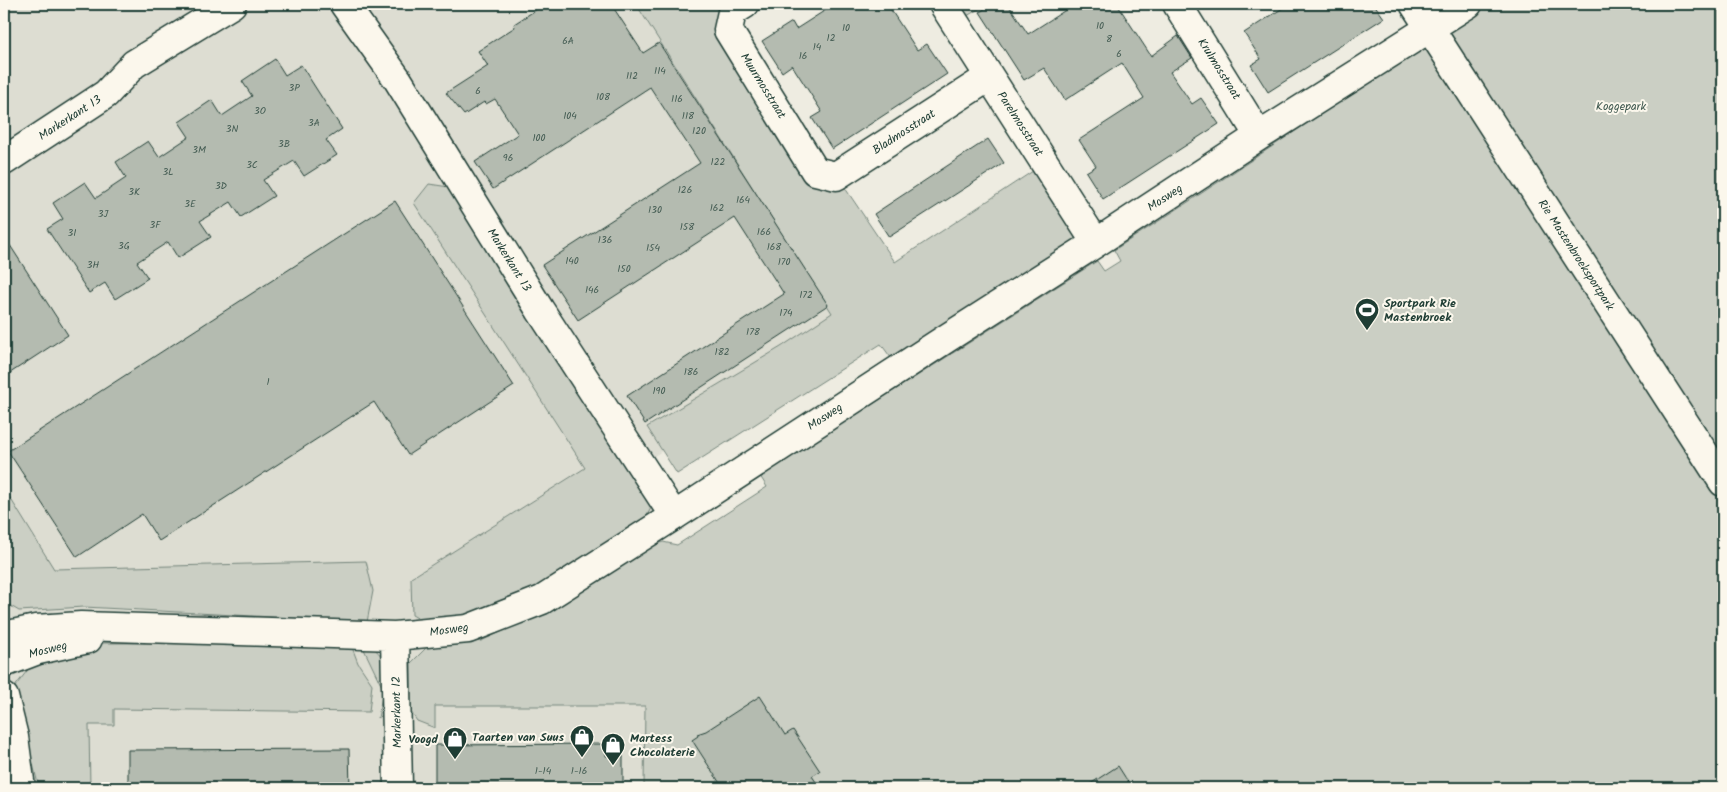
<svg xmlns="http://www.w3.org/2000/svg" width="1727" height="792" viewBox="0 0 1727 792" font-family="Kalam,sans-serif">
<rect width="100%" height="100%" fill="#eeece1"/>
<filter id="ink" filterUnits="userSpaceOnUse"><feTurbulence type="fractalNoise" baseFrequency=".02" numOctaves="2"/><feDisplacementMap in="SourceGraphic" scale="10" xChannelSelector="R" yChannelSelector="G"/><feConvolveMatrix kernelMatrix="1 2 1 2 8 2 1 2 1" color-interpolation-filters="sRGB"/></filter>
<g filter="url(#ink)">
<path fill="#ddddd2" d="M 4,4 L 655,4 L 847,336 L 638,466 L 674,516 L 560,569 L 645,706 L 645,788 L 4,788 Z"/>
<path fill="#cbcfc4" stroke="#75867c" d="M 636,4 L 722,4 L 717,13 L 718,27 L 816,183 C 826,189 832,190 843,185 L 895,262 L 1036,169 L 1082,242 L 894,362 L 881,344 L 677,474 L 647,427 L 781,347 L 832,313 Z
M 959,4 L 987,4 L 967,16 Z
M 1478,4 L 1723,4 L 1723,788 L 644,788 L 645,706 L 435,706 L 435,728 L 417,721 L 411,712 L 411,663 L 429,645 L 481,641 L 544,612 L 646,549 L 663,542 L 677,545 L 767,487 L 760,476 L 1097,261 L 1104,271 L 1120,261 L 1114,250 C 1218,184 1320,113 1424,47 L 1433,60 L 1456,46 L 1443,25 Z
M 429,184 L 449,187 L 645,488 L 651,508 L 643,523 L 534,594 L 471,619 L 428,624 L 412,615 L 411,578 L 585,468 L 414,203 Z
M 4,488 L 54,569 L 366,561 L 373,591 L 367,622 L 84,607 L 19,611 L 4,602 Z
M 350,642 L 358,663 L 372,684 L 369,712 L 114,709 L 114,725 L 89,725 L 90,788 L 39,788 L 14,688 L 36,659 L 101,643 Z
M 361,643 L 372,646 L 387,662 L 389,711 L 378,718 L 383,689 Z"/>
<path fill="#b4bbb0" stroke="#1f3d34" d="M 545,4 L 611,4 L 643,53 L 659,43 L 828,305 L 645,424 L 627,396 L 784,294 L 735,218 L 578,320 L 542,265 L 700,163 L 650,87 L 493,189 L 475,162 L 518,134 L 495,99 L 486,104 L 484,102 L 464,115 L 446,93 L 488,66 L 478,51 L 515,27 L 514,24 Z
M 835,4 L 887,4 L 917,50 L 927,44 L 947,74 L 832,149 L 812,118 L 822,112 L 792,65 L 782,72 L 762,41 L 792,22 L 796,29 Z
M 992,4 L 1008,4 L 1028,34 L 1075,4 L 1117,4 L 1151,56 L 1178,36 L 1192,58 L 1170,72 L 1192,104 L 1201,98 L 1219,124 L 1103,199 L 1086,172 L 1096,166 L 1079,140 L 1144,98 L 1122,63 L 1065,100 L 1044,68 L 1024,80 L 980,12 Z
M 1289,4 L 1374,4 L 1384,18 L 1268,92 L 1251,65 L 1261,59 L 1244,33 Z
M 275,59 L 285,75 L 301,65 L 342,129 L 326,140 L 337,155 L 304,176 L 294,161 L 263,180 L 274,196 L 241,217 L 231,202 L 200,221 L 211,237 L 178,258 L 168,242 L 137,262 L 148,278 L 115,299 L 105,283 L 89,293 L 47,229 L 63,219 L 53,203 L 85,182 L 96,198 L 126,178 L 116,162 L 148,141 L 159,157 L 189,137 L 179,122 L 212,100 L 222,116 L 252,96 L 242,81 Z
M 988,139 L 1004,163 L 889,237 L 874,214 Z
M 395,201 L 514,386 L 408,455 L 374,402 L 159,541 L 142,514 L 77,557 L 8,451 Z
M 4,236 L 68,335 L 4,377 Z
M 760,696 L 785,735 L 793,730 L 820,771 L 812,776 L 820,788 L 723,788 L 692,740 L 698,736 L 697,734 L 706,731 Z
M 606,744 L 606,756 L 623,756 L 623,788 L 469,788 L 469,786 L 435,786 L 435,745 Z
M 349,749 L 350,788 L 128,788 L 128,750 Z
M 1118,766 L 1132,788 L 1084,788 Z"/>
<g fill="none" stroke-linecap="round" stroke-linejoin="round">
<defs>
<path id="minor" d="M 344,4 L 398,80 L 540,310 L 674,516
M 745,4 L 732,12 L 728,30 L 815,171 L 836,176 L 989,77
M 943,4 L 1096,243
M 1177,4 L 1259,136
M 1414,4 L 1723,482
M 4,161 L 106,94 L 134,64 L 232,4
M 4,636 L 36,629 L 81,626 L 395,636 L 468,629 L 542,600 L 674,516 L 947,338 L 1096,243 L 1259,136 L 1468,4
M 395,636 L 398,788
M 4,663 L 38,650 L 88,639"/>
<path id="major" d="M 4,697 L 14,737 L 21,788"/>
</defs>
<use href="#minor" stroke="#1f3d34" stroke-width="31"/>
<use href="#major" stroke="#1f3d34" stroke-width="31"/>
<use href="#minor" stroke="#fbf7ec" stroke-width="28"/>
<use href="#major" stroke="#fbf7ec" stroke-width="28"/>
</g>
</g>
<defs>
<symbol id="stadium-pin" viewBox="-11 -11 22 30"><path d="M0 17L-7.5 6A9.5 9.5 0 1 1 7.5 6Z" fill="#1f3d34" stroke="#fbf7ec"/><path d="M0-5a6.5 5 0 1 0 0 10a6.5 5 0 1 0 0-10ZM-3.5-1.8h7v3.6h-7Z" fill="#fff"/></symbol>
<symbol id="shop-pin" viewBox="-11 -11 22 30"><path d="M0 17L-7.5 6A9.5 9.5 0 1 1 7.5 6Z" fill="#1f3d34" stroke="#fbf7ec"/><path d="M-5-2.5h2.3a2.7 3.5 0 0 1 5.4 0H5L5.5 6h-11ZM-1.5-2.5h3a1.5 2.3 0 0 0-3 0Z" fill="#fff"/></symbol>
</defs>
<g fill-rule="evenodd">
<use href="#stadium-pin" x="1353" y="296" width="28" height="38"/>
<use href="#shop-pin" x="568" y="723" width="28" height="38"/>
<use href="#shop-pin" x="441" y="725" width="28" height="38"/>
<use href="#shop-pin" x="599" y="731" width="28" height="38"/>
</g>
<g text-anchor="middle" dominant-baseline="central" stroke-width="4" stroke-linejoin="round" paint-order="stroke">
<g font-size="10" fill="#445c53">
<text x="1100" y="26">10</text>
<text x="846" y="28">10</text>
<text x="831" y="38">12</text>
<text x="1109" y="39">8</text>
<text x="568" y="41">6A</text>
<text x="817" y="47">14</text>
<text x="1119" y="54">6</text>
<text x="803" y="56">16</text>
<text x="660" y="71">114</text>
<text x="632" y="76">112</text>
<text x="294" y="88">3P</text>
<text x="478" y="91">6</text>
<text x="603" y="97">108</text>
<text x="677" y="99">116</text>
<text x="260" y="111">3O</text>
<text x="570" y="116">104</text>
<text x="688" y="116">118</text>
<text x="314" y="123">3A</text>
<text x="232" y="129">3N</text>
<text x="699" y="131">120</text>
<text x="539" y="138">100</text>
<text x="284" y="144">3B</text>
<text x="199" y="150">3M</text>
<text x="508" y="158">96</text>
<text x="718" y="162">122</text>
<text x="252" y="165">3C</text>
<text x="168" y="172">3L</text>
<text x="221" y="186">3D</text>
<text x="685" y="190">126</text>
<text x="134" y="192">3K</text>
<text x="743" y="200">164</text>
<text x="190" y="204">3E</text>
<text x="717" y="208">162</text>
<text x="655" y="210">130</text>
<text x="103" y="214">3J</text>
<text x="155" y="225">3F</text>
<text x="687" y="227">158</text>
<text x="764" y="232">166</text>
<text x="72" y="233">3I</text>
<text x="605" y="240">136</text>
<text x="124" y="246">3G</text>
<text x="774" y="247">168</text>
<text x="653" y="248">154</text>
<text x="572" y="261">140</text>
<text x="784" y="262">170</text>
<text x="93" y="265">3H</text>
<text x="624" y="269">150</text>
<text x="592" y="290">146</text>
<text x="806" y="295">172</text>
<text x="786" y="313">174</text>
<text x="753" y="332">178</text>
<text x="722" y="352">182</text>
<text x="691" y="372">186</text>
<text x="268" y="382">1</text>
<text x="659" y="391">190</text>
<text x="543" y="771">1-14</text>
<text x="579" y="771">1-16</text>
</g>
<g font-size="12" fill="#1f3d34" stroke="#fbf7ec">
<text transform="translate(1219 69) rotate(58)">Krulmosstraat</text>
<text transform="translate(763 86) rotate(58)">Muurmosstraat</text>
<text transform="translate(70 118) rotate(-33)">Markerkant 13</text>
<text transform="translate(1020 124) rotate(57)">Parelmosstraat</text>
<text transform="translate(904 132) rotate(-33)">Bladmosstraat</text>
<text transform="translate(1165 198) rotate(-33)">Mosweg</text>
<text transform="translate(1576 255) rotate(57)">Rie Mastenbroeksportpark</text>
<text transform="translate(509 260) rotate(58)">Markerkant 13</text>
<text transform="translate(825 417) rotate(-33)">Mosweg</text>
<text transform="translate(449 630) rotate(-8)">Mosweg</text>
<text transform="translate(48 650) rotate(-14)">Mosweg</text>
<text transform="translate(397 712) rotate(-91)">Markerkant 12</text>
</g>
<g font-size="12" fill="#415a51" stroke="#fbf7ec">
<text x="1621" y="106">Koggepark</text>
</g>
<g font-size="12" font-weight="bold" fill="#1f3d34" stroke="#fbf7ec" text-anchor="start">
<text x="1384" y="303">Sportpark Rie<tspan x="1384" dy="14">Mastenbroek</tspan></text>
<text x="564" y="737" text-anchor="end">Taarten van Suus</text>
<text x="630" y="738">Martess<tspan x="630" dy="14">Chocolaterie</tspan></text>
<text x="438" y="739" text-anchor="end">Voogd</text>
</g>
</g>
<rect width="1727" height="792" fill="none" stroke="#fbf7ec" stroke-width="20"/>
<rect x="10" y="10" width="1707" height="772" fill="none" stroke="#1f3d34" stroke-width="2" filter="url(#ink)"/>
</svg>
